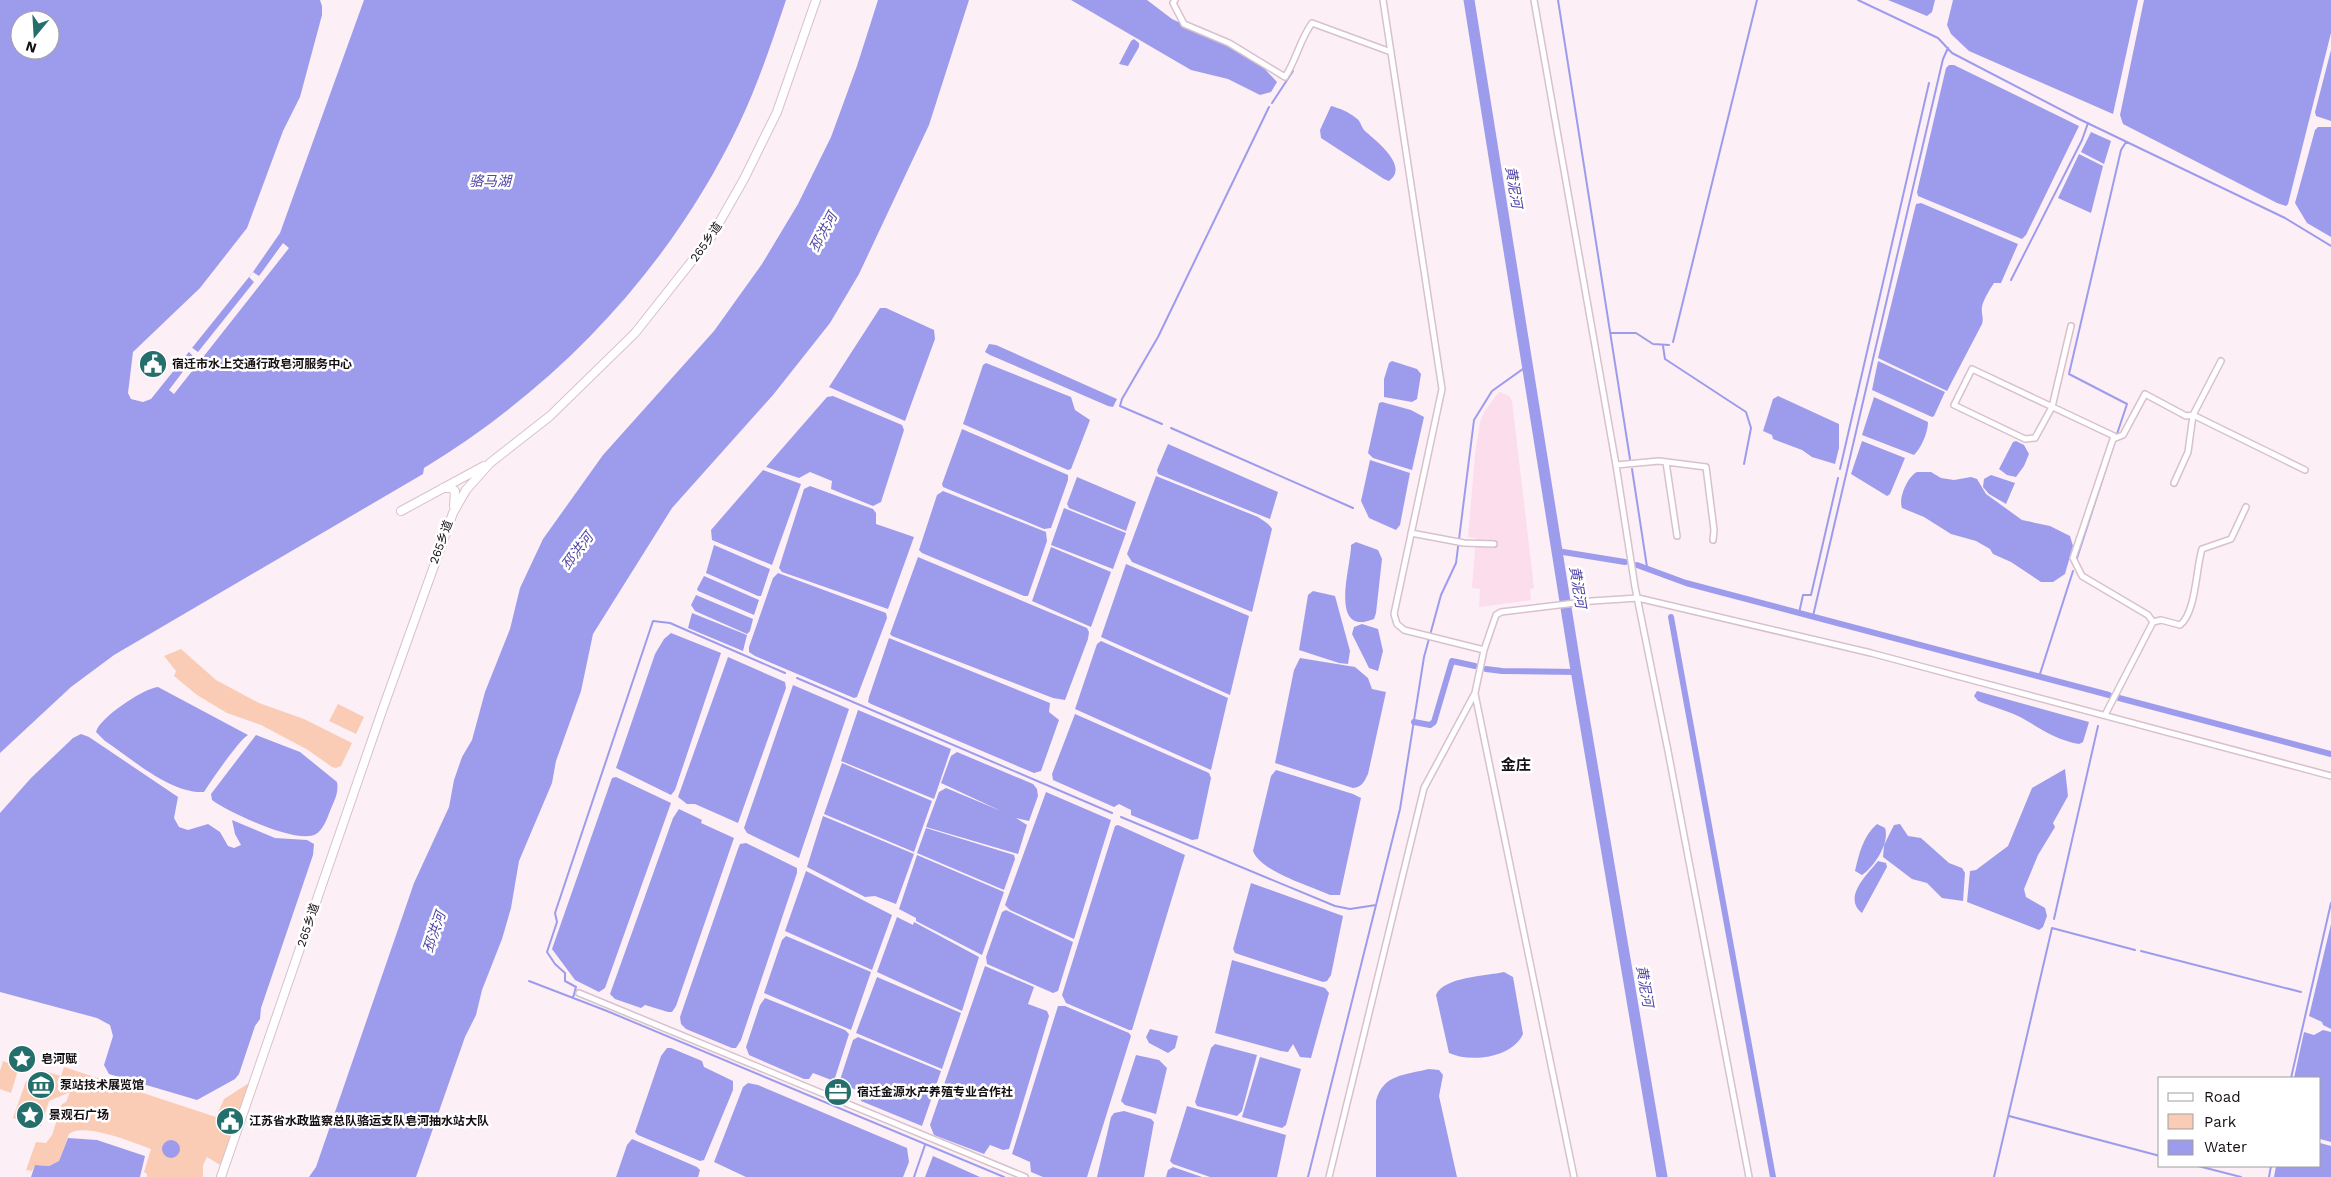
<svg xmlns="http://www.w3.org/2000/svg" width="2331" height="1177" viewBox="0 0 2331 1177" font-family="'Work Sans','Noto Sans SC',sans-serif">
<rect width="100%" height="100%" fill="#fdeff6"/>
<path fill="#fbddec" d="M 1499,392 L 1509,396 L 1512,401 L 1534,588 L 1530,589 L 1531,600 L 1479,607 L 1480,589 L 1472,588 L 1476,538 L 1468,537 L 1475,454 L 1480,422 L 1484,412 Z"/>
<path fill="#faccb6" d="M 181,649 L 216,680 L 259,703 L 304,719 L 352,743 L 341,766 L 336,768 L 332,767 L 308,750 L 261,725 L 227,713 L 197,695 L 174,676 L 176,671 L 164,656 Z
M 338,704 L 364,717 L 356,734 L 329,721 Z
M 3,1061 L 19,1067 L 11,1093 L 0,1089 L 0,1071 Z
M 64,1067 L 216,1117 L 224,1099 L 249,1083 L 220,1165 L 207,1157 L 203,1165 L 203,1177 L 147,1177 L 147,1174 L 144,1172 L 151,1149 C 134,1143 84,1122 69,1134 L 59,1161 L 49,1166 L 35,1165 L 32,1171 L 26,1170 L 36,1142 L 46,1143 L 52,1135 L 62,1104 L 66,1102 L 70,1092 L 49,1101 L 41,1126 L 13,1118 L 26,1081 L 36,1084 L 41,1070 L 61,1076 Z"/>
<path fill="#9d9cec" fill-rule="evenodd" d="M 0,0 L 320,0 L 322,6 L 322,15 L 300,97 L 283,131 L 247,228 L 200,288 L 133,352 L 128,393 L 131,399 L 143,402 L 151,399 L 253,272 L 280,233 L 364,0 L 786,0 C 772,42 758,84 739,124 C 671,267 559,386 424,468 L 423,474 L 114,655 L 71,687 L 0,753 ZM 20,20 L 50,20 L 50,50 L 20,50 Z
M 878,0 L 969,0 L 929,125 L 859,274 L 830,323 L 773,395 L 672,508 L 593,634 L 581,691 L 556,761 L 552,783 L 519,861 L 511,908 L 502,939 L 482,990 L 476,1015 L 465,1037 L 416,1177 L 309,1177 L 316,1167 L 414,883 L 449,807 L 454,780 L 462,757 L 472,740 L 485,692 L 510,629 L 520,588 L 543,539 L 603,455 L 714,331 L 762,264 L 798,204 L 831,137 L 857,66 Z
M 1071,0 L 1147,0 L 1172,19 L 1227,45 L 1261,65 L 1277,82 L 1271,92 L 1260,95 L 1228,79 L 1191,70 Z
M 1888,0 L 1935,0 L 1932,12 L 1927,16 Z
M 1953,0 L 2138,0 L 2113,114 L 1969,51 L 1951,34 L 1947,25 Z
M 2144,0 L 2331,0 L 2331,33 L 2288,204 L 2286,206 L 2277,203 L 2123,124 L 2120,115 Z
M 1134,39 L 1139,43 L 1139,47 L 1128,66 L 1119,64 L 1131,41 Z
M 2331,50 L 2331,121 L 2316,116 L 2315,112 Z
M 1949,65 L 1954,65 L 2079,126 L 2026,235 L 2022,239 L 1918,196 L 1917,192 L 1946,68 Z
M 1331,106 C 1339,108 1349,112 1356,118 C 1361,121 1361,127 1365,131 C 1375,140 1410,166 1389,181 L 1384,179 L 1321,138 L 1320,130 Z
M 2318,127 L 2331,127 L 2331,237 L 2307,223 L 2295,203 L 2315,130 Z
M 2091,132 L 2111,141 L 2104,164 L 2081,152 Z
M 2079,154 L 2103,166 L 2091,213 L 2058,198 Z
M 1921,203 L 2018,244 L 2001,283 L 1994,283 C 1990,289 1983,300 1982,307 C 1981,313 1984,318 1982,324 L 1947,391 L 1878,358 L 1916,204 Z
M 880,308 L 886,308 L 934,330 L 935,339 L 905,421 L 829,387 Z
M 989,344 L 996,345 L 1117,399 L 1113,407 L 1108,406 L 990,355 L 985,352 Z
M 1392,361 L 1417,369 L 1421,374 L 1417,399 L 1412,402 L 1384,397 L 1384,379 L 1389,363 Z
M 1878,361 L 1945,392 L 1934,416 L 1932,417 L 1872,390 Z
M 986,363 L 1071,397 L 1075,410 L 1090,420 L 1071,469 L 1068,470 L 963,424 L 983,365 Z
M 833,396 L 902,425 L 904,430 L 881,502 L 873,506 L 831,489 L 832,481 L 810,472 L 799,478 L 766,467 L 827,397 Z
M 1778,396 L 1839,424 L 1839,448 L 1835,464 L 1812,457 L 1802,450 L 1773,439 L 1772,435 L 1763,431 L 1773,399 Z
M 1874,397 L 1928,422 C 1928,433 1921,448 1914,455 L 1862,435 Z
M 1382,402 L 1411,410 L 1424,417 L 1412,470 L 1373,458 L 1368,453 L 1379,403 Z
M 962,429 L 1068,475 L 1068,480 L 1051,528 L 1044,529 L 943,487 L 942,484 Z
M 1862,441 L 1905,458 L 1890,494 L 1887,496 L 1851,474 Z
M 2016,441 L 2024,445 L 2029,454 L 2024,466 L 2016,477 L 2007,475 L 1999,469 L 2013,442 Z
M 1168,444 L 1278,492 L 1270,519 L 1158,474 L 1157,470 Z
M 1370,460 L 1410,473 L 1400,525 L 1396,530 L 1369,518 L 1361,501 Z
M 763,470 L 801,484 L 772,565 L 712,540 L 711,530 Z
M 1917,472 L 1931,472 L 1941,478 L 1954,480 L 1971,477 L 1977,479 L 1986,494 L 2022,520 L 2050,526 L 2070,536 L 2073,546 L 2065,574 L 2053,582 L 2041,582 L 2011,562 L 1993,554 L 1990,549 L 1976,541 L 1951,534 L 1924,517 L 1902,508 C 1898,498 1908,476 1917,472 Z
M 1991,475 L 2015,483 L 2006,504 L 1989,494 L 1983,487 L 1984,479 Z
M 1156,476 L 1258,517 C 1262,520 1270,524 1272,529 L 1252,612 L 1132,562 L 1127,554 Z
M 1077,477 L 1136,502 L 1126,531 L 1069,508 L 1067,504 Z
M 810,486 L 873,509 L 876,513 L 876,524 L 914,537 L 888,609 L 782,572 L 779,568 L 804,489 Z
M 943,491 L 1046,532 L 1047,541 L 1028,596 L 1024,596 L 922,553 L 919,550 L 937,495 Z
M 1064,508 L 1126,533 L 1113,569 L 1051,545 Z
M 1356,542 L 1378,550 L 1382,559 L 1376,613 L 1374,619 C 1327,638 1352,563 1351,545 Z
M 714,545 L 770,569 L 761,596 L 758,596 L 706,573 Z
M 1051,547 L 1111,572 L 1091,627 L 1032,601 Z
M 918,557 L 1087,628 L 1089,632 L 1088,639 L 1065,700 L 1053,698 L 892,636 L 890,634 Z
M 1126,564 L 1249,616 L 1230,695 L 1101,637 Z
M 778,573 L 886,613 L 887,618 L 857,697 L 854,698 L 755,656 L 749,652 L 749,647 L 773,578 Z
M 704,576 L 759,600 L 754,615 L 698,591 L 697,589 Z
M 1313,591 L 1335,596 L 1350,651 L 1348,664 L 1339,663 L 1299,650 L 1308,595 Z
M 696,595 L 753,619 L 750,631 L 747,634 L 695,611 L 691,605 Z
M 692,613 L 747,635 L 743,651 L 688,628 Z
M 1362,624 L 1378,629 L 1383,651 L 1378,671 L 1369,668 L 1352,634 L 1354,627 Z
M 671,633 L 721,653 L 675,790 L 671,795 L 616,768 L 655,654 L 664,639 Z
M 889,638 L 1050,703 L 1049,712 L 1059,720 L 1041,771 L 1034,773 L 871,704 L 868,702 L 869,697 Z
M 1101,641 L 1228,698 L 1211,770 L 1075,709 L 1097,644 Z
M 728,657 L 785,682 L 786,688 L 738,823 L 695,804 L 687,804 L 678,797 Z
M 1300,658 L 1355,667 L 1368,678 L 1372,689 L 1386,692 L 1368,774 C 1364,782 1362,787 1353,788 L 1275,763 L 1294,670 Z
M 793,685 L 849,709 L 799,858 L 747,833 L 744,828 Z
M 158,687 L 248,735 C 239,740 211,781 204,792 C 171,794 132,759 105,741 L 96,732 C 99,718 144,688 158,687 Z
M 1977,691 L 2089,722 L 2083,742 L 2079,744 C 2057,740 2041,729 2022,718 C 2009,711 1993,707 1978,701 L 1974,696 Z
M 858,710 L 951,749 L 934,799 L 841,761 Z
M 1075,714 L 1209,773 L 1211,778 L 1198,839 L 1192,840 L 1131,815 L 1131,810 L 1119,804 L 1114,807 L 1053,780 L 1052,774 Z
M 81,734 L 89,737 L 178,797 L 174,818 L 179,827 L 188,830 L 208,824 L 220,832 L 228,846 L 234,848 L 241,845 L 235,834 L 232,820 L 275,838 L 307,840 L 314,844 L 313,855 L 261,1008 L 260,1019 L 255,1026 L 239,1074 L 235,1079 L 197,1100 L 109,1074 L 104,1065 L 113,1036 L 110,1025 L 97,1018 L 0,992 L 0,813 L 31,778 L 73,738 Z
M 256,735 L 300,752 L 337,782 C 339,793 334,801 330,811 C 327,819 323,830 316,834 C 298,845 228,812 212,800 L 211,794 Z
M 957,752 L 1033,784 L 1037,789 L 1038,796 L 1029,821 L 1016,818 L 1027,825 L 1018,854 L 926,827 L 939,792 L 946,788 L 1001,811 L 941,783 L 951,756 Z
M 842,763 L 932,801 L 914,852 L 824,814 Z
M 2065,769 L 2068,796 L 2053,823 L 2055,827 L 2038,855 L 2024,889 L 2026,897 L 2045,908 L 2047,916 L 2043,927 L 2039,930 L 1967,902 L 1970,871 L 1976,870 L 2008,846 L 2032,788 Z
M 1276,770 L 1353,794 L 1361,798 L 1340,895 L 1330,895 C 1310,886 1260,871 1253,851 L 1271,776 Z
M 616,777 L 671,803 L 605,988 L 599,992 L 575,980 L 552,949 L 612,778 Z
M 1046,792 L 1111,820 L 1074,939 L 1010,910 L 1005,905 Z
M 679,809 L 702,820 L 701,823 L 734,838 L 676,1006 L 672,1012 L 668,1012 L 645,1005 L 641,1008 L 615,999 L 610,994 L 673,818 Z
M 823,816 L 914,854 L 896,904 L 875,896 L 865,897 L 807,867 Z
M 1877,824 L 1885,828 C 1890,843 1874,867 1862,875 L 1855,871 C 1859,854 1863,836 1877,824 Z
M 1900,824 L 1908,836 L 1921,838 L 1949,863 L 1962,868 L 1965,873 L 1963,901 L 1942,898 L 1927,883 L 1912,879 L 1883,857 L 1884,845 L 1894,825 Z
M 1118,825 L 1185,855 L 1132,1030 L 1129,1030 L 1066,1003 L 1062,995 L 1115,826 Z
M 926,828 L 1014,855 L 1015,859 L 1004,890 L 917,853 Z
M 746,843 L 797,868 L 797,873 L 741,1040 L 736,1048 L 732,1048 L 686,1029 L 681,1024 L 680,1017 L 738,849 L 740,844 Z
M 917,855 L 1004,892 L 982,955 L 916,921 L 916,918 L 899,909 Z
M 1878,861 L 1886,863 L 1887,867 L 1862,913 C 1842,897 1868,874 1878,861 Z
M 806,871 L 892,915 L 872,970 L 785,931 Z
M 1251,883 L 1343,916 L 1331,975 L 1327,981 L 1323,982 L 1235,953 L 1233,949 Z
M 1006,910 L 1073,942 L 1058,991 L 1053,993 L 987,964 L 986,957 L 1002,912 Z
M 897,917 L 913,925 L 914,922 L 979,957 L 962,1011 L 877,972 Z
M 2331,924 L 2331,1029 L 2323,1025 L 2322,1022 L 2309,1016 Z
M 786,936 L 871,972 L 851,1030 L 764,993 L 782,940 Z
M 1232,960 L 1325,988 L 1329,993 L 1311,1058 L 1300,1057 L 1293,1044 L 1288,1052 L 1281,1051 L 1215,1033 Z
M 985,966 L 1034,987 L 1028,1004 L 1047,1011 L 1049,1016 L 1009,1149 L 1003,1150 L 990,1145 L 984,1154 L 934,1135 L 930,1125 Z
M 1504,972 L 1513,977 L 1523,1034 C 1512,1058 1471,1063 1449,1053 L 1436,995 C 1443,977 1486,976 1504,972 Z
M 877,977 L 961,1013 L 942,1069 L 856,1033 Z
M 765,998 L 845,1030 L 849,1034 L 834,1081 L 813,1073 L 809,1079 L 804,1079 L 749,1055 L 746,1047 L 760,1005 Z
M 1058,1006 L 1065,1006 L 1129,1033 L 1131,1036 L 1087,1177 L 1043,1177 L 1031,1172 L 1030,1162 L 1012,1154 Z
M 1150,1029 L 1178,1036 L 1175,1048 L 1168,1053 L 1149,1043 L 1146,1037 Z
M 2323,1030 L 2331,1032 L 2331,1142 L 2320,1139 L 2320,1078 L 2294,1078 L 2304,1032 L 2314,1035 Z
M 858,1037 L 941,1071 L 922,1126 L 861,1101 L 857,1090 L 839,1083 L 853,1040 Z
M 1215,1044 L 1257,1055 L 1242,1111 L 1237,1116 L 1197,1106 L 1195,1102 L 1211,1048 Z
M 667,1048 L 671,1048 L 702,1061 L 704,1067 L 733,1081 L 733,1090 L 704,1160 L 700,1161 L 638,1135 L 635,1132 L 661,1056 Z
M 1136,1055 L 1159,1060 L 1167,1068 L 1156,1114 L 1125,1105 L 1121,1101 Z
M 1260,1057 L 1301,1069 L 1286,1125 L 1282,1128 L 1242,1117 Z
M 1429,1069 L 1439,1070 L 1443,1075 L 1439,1096 L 1457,1177 L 1376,1177 L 1376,1101 C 1383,1074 1405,1075 1429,1069 Z
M 748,1083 L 758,1085 L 907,1148 L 909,1162 L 903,1177 L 746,1177 L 714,1162 L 743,1087 Z
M 1187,1106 L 1286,1135 L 1277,1177 L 1210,1177 L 1173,1164 L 1170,1161 Z
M 1124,1111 L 1151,1119 L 1154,1122 L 1144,1177 L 1097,1177 L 1111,1117 L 1114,1113 Z
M 68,1138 L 97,1140 L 145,1156 L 140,1177 L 31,1177 L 35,1165 L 49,1166 L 59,1161 Z
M 632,1139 L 697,1167 L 700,1170 L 698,1177 L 616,1177 L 627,1145 Z
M162 1149a9 9 0 1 1 18 0a9 9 0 1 1-18 0Z
M 2320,1143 L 2331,1146 L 2331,1177 L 2274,1177 L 2276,1166 L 2320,1166 Z
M 933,1156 L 980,1177 L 925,1177 Z
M 1173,1167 L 1202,1177 L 1166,1177 L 1168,1170 Z"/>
<path fill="#fdeff6" d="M 283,243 L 289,248 L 174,394 L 169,390 L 194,357 L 188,351 L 191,347 L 198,352 L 254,282 L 249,277 L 253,272 L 259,276 Z"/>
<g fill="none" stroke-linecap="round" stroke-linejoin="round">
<path stroke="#9d9cec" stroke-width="2" d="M 1558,0 L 1630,459
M 1858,0 L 1938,38 L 1952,53 L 2079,119 L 2285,218 L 2331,246
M 1272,103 L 1293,71
M 2011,280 L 2082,140 L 2088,123
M 1611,333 L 1636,333 L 1653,344 L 1669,345
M 1673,342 L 1757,0
M 1663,346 L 1665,359 L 1746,412 L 1751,428 L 1744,464
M 1162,424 L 1120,406 L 1122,399 L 1158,337 L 1269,107
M 1171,428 L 1353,508
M 2117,434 L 2127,404 L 2069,374 L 2121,150 L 2126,142
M 1632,469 L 1647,567
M 1840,469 L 1929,83
M 2077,558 L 2114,444
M 1799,613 L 1803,595 L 1811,595 L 1838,478
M 1813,616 L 1943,59 L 1948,48
M 2039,677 L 2073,571
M 797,678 L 1112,813
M 1121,817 L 1335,906 L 1350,909 L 1376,905
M 2054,919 L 2098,726
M 2141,951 L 2301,992
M 529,981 L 607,1011 L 1004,1177
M 573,998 L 576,987 L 565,981 L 565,973 L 555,964 L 547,952 L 557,922 L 555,913 L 653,621 L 670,623 L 785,673
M 2291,1078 L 2331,903
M 2009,1116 L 2160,1156
M 2198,1166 L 2241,1177
M 914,1177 L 925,1145
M 1308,1177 L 1400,809 L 1424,657 L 1441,595 L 1456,563 L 1474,420 L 1492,391 L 1527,366
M 1994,1177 L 2052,928 L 2135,950
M 2269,1177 L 2271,1166"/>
<path stroke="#9d9cec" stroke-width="6" d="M 1557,551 L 1625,562
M 1637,565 L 1686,583 L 2109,695
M 1671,617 L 1773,1177
M 1486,669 L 1502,671 L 1577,672
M 2119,698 L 2331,754
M 1414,722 L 1430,725 L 1434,722 L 1452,661 L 1475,666"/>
<path stroke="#9d9cec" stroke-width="11" d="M 1469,0 L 1575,664 L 1662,1177"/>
<defs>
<path id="street" d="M 1175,0 L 1173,3 L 1184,24 L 1229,43 L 1285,77 C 1297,59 1299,41 1312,23 L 1391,52
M 1534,0 L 1616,465 L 1635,587 L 1668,751 L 1749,1177
M 2071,326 L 2052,407 L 2035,438 L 2025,439 L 1954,405 L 1972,369 L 2114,436 L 2073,558 L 2082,576 L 2148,615 L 2153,622
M 2113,439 L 2123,435 L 2145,394 L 2186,416 L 2193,415 L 2221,361
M 1666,462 L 1677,536
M 1616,465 L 1659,461 L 1706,467 L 1714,530 L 1713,540
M 2174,483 L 2188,452 L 2193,415 L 2305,470
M 1411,533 L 1464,543 L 1494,544
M 1484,650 L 1496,615 L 1501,612 L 1592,601 L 1638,598 L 1871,653 L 2331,776
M 1475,694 L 1574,1177
M 2105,715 L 2153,622 L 2161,620 L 2180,625 C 2196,613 2196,568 2202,549 L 2231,539 L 2246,507
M 579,993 L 1025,1177
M 1329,1177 L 1424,788 L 1475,693 L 1484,650 L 1404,630 L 1397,624 L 1394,614 L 1442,389 L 1383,0"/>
<path id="secondary" d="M 443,488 L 451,488 L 455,491 L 454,506
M 401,511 L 484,466
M 221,1177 L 382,711 L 453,513 L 466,490 L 490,463 L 550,416 L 635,333 L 711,237 L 744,179 L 777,112 L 816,0"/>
</defs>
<use href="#street" stroke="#d8c1cd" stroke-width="8"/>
<use href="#secondary" stroke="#d8c1cd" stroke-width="10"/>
<use href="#street" stroke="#fff" stroke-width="5"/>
<use href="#secondary" stroke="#fff" stroke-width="8"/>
</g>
<defs>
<symbol id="civic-disc" viewBox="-11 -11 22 22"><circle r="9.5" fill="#246f6c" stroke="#fff"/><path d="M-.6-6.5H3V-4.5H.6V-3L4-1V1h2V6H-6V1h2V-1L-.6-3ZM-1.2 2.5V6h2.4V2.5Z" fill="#fff"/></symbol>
<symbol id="sight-disc" viewBox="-11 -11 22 22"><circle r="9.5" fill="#246f6c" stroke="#fff"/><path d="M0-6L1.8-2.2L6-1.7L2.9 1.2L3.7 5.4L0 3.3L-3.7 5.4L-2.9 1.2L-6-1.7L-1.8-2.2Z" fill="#fff"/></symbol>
<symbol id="museum-disc" viewBox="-11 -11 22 22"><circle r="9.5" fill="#246f6c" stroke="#fff"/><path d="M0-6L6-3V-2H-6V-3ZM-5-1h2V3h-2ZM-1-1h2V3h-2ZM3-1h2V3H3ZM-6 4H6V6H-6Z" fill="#fff"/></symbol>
<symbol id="office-disc" viewBox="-11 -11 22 22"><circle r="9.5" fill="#246f6c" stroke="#fff"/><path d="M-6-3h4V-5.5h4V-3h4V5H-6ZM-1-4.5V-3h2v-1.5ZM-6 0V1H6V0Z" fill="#fff"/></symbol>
</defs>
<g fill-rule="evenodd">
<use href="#civic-disc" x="137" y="348" width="32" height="32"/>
<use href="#sight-disc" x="6" y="1043" width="32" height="32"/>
<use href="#museum-disc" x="25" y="1069" width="32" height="32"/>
<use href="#office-disc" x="822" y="1076" width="32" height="32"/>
<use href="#sight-disc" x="14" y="1099" width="32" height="32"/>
<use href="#civic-disc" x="214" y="1105" width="32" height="32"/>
</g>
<g text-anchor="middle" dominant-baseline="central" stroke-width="5" stroke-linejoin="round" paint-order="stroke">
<g font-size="12" fill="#150e12" stroke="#fff">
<text transform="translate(706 242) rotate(-55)">265乡道</text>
<text transform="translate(441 542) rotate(-70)">265乡道</text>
<text transform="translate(308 925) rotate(-71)">265乡道</text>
</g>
<g font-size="12" font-weight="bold" fill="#150e12" stroke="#fff" text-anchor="start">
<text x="172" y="364">宿迁市水上交通行政皂河服务中心</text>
<text x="41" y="1059">皂河赋</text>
<text x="60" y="1085">泵站技术展览馆</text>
<text x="857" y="1092">宿迁金源水产养殖专业合作社</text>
<text x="49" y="1115">景观石广场</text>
<text x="249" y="1121">江苏省水政监察总队骆运支队皂河抽水站大队</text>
</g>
<g font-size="14" font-style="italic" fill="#5046a4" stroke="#fff">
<text x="490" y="181">骆马湖</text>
<text transform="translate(1514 187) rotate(81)">黄泥河</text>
<text transform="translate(823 232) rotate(-62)">邳洪河</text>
<text transform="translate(577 551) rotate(-53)">邳洪河</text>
<text transform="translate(1578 587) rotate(81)">黄泥河</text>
<text transform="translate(434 932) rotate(-71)">邳洪河</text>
<text transform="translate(1645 986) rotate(80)">黄泥河</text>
</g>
<g font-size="15" font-weight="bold" fill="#150e12" stroke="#fff">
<text x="1516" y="765">金庄</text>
</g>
</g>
<rect x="2158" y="1077" width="162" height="90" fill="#ffffff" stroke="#a19fa0"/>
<rect x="2168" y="1093" width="25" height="8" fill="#ffffff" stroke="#a19fa0"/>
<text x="2204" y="1102" font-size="15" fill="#150e12">Road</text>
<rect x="2168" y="1114" width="25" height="15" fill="#faccb6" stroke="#a19fa0"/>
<text x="2204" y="1127" font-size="15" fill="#150e12">Park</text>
<rect x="2168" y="1140" width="25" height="15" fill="#9d9cec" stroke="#a19fa0"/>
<text x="2204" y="1152" font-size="15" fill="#150e12">Water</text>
<g transform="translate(35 35) rotate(198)"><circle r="24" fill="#ffffff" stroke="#a19fa0"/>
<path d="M0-4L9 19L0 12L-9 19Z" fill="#246f6c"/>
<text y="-8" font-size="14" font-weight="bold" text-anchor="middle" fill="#150e12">N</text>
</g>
</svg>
